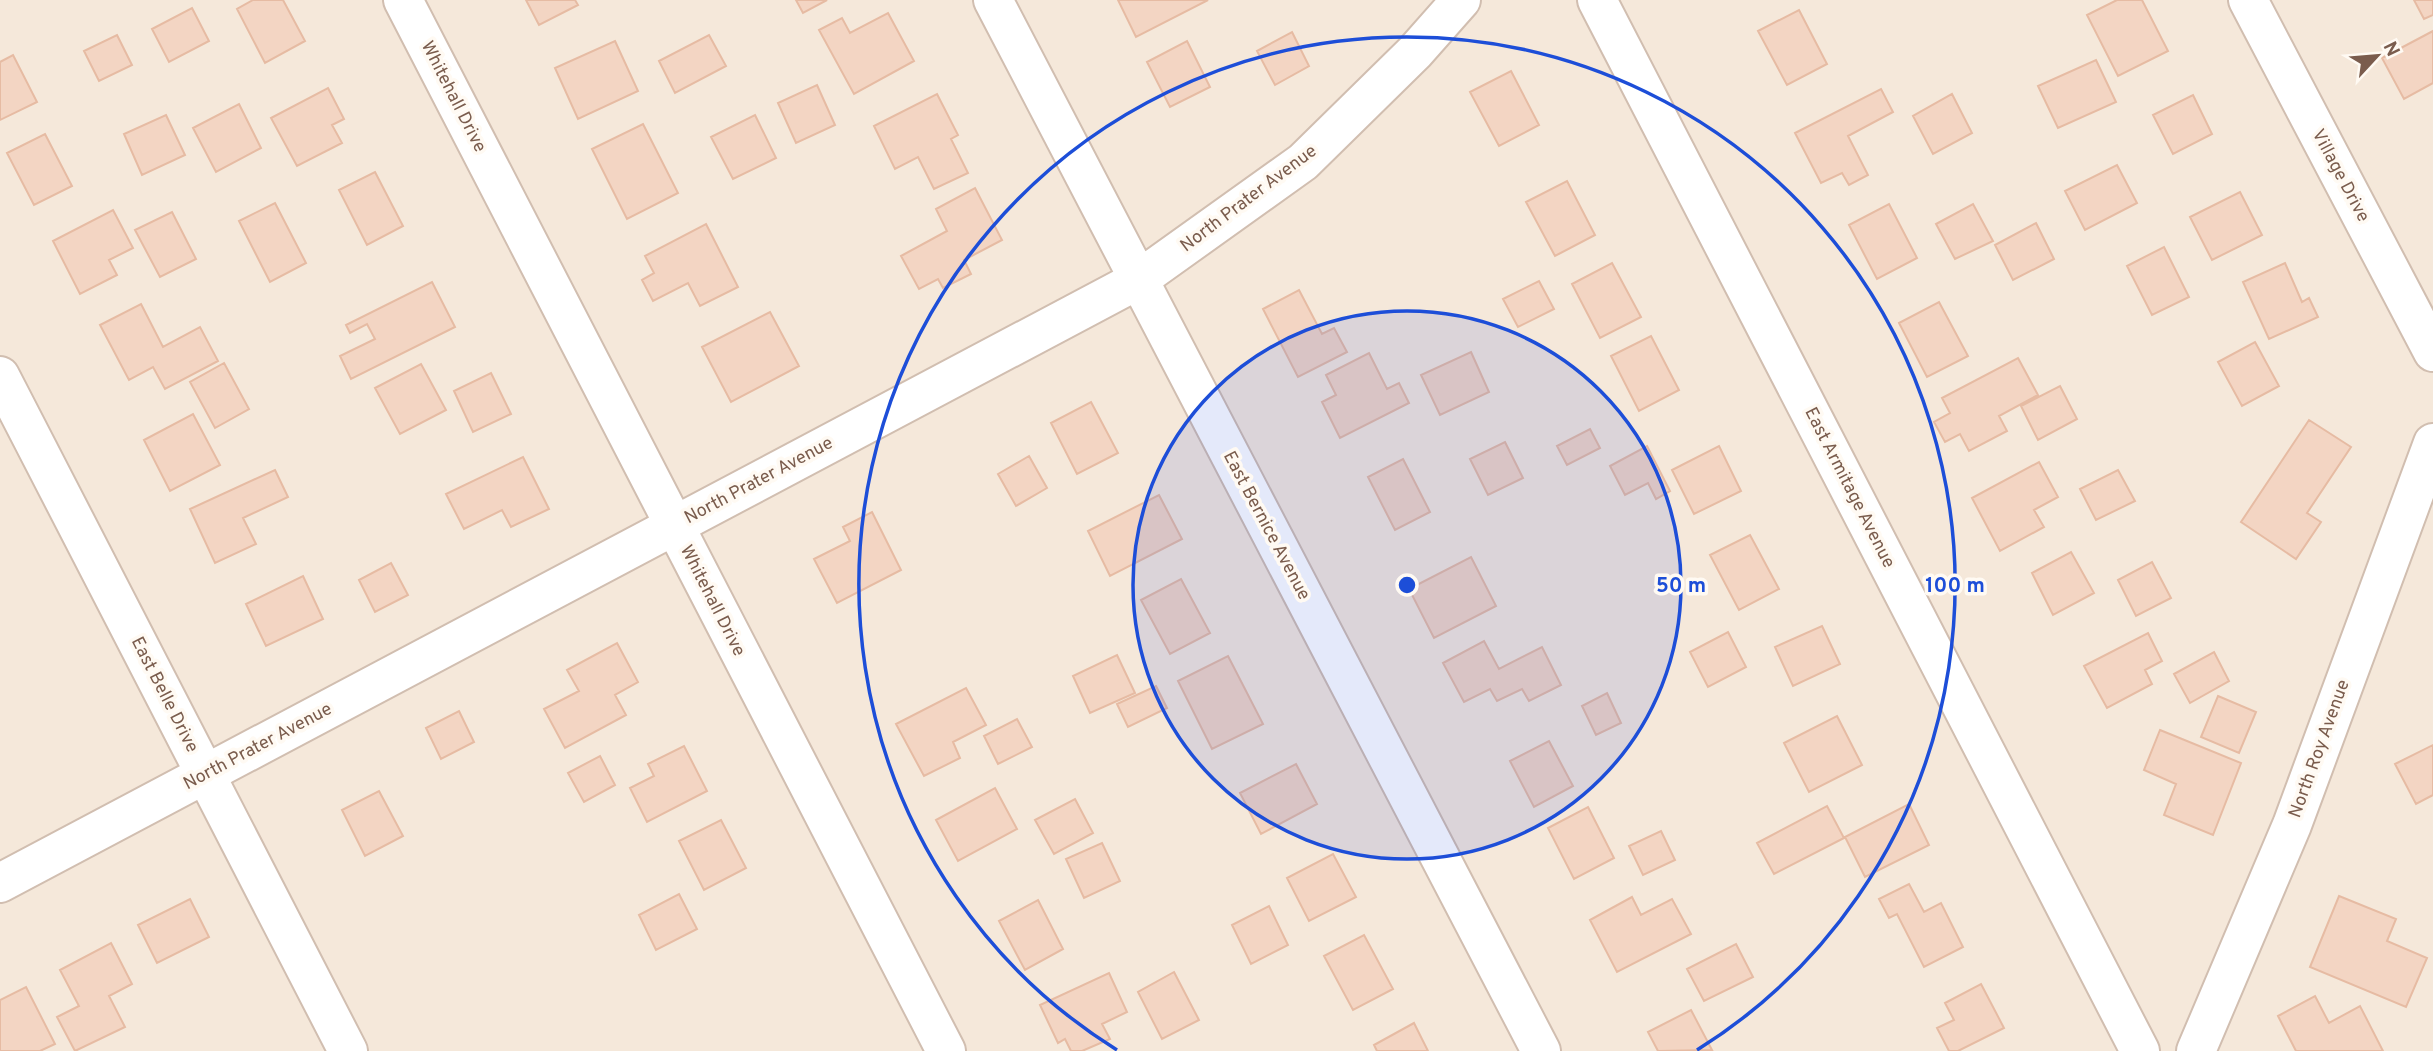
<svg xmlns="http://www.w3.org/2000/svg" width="2433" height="1051" viewBox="0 0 2433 1051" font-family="Overpass,sans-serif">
<rect width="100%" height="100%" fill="#fdf6ec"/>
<path fill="#f5e8da" d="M 0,0 L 2433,0 L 2433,1051 L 0,1051 Z"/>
<path fill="#f3d5c3" stroke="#e6bba3" stroke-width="2" d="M 253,0 L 283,0 L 305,41 L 265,63 L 237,9 Z
M 526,0 L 575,0 L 578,5 L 539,25 Z
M 796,0 L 827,0 L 803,13 Z
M 1118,0 L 1208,0 L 1136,37 Z
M 2117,0 L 2142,0 L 2168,51 L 2118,76 L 2087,15 Z
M 2414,0 L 2433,0 L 2433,15 L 2424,19 Z
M 192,8 L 209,41 L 169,62 L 152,29 Z
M 1799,10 L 1827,64 L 1787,85 L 1758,31 Z
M 888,13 L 914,61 L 854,94 L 819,30 L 842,18 L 850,33 Z
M 2433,31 L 2433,83 L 2404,99 L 2382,58 Z
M 1292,32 L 1309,66 L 1275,85 L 1257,51 Z
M 117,35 L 132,65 L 99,81 L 84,51 Z
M 709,35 L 726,66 L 675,93 L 659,61 Z
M 615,41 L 638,91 L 578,119 L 555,68 Z
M 1187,41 L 1210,87 L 1170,107 L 1147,62 Z
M 13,55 L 37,102 L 0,120 L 0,62 Z
M 2096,60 L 2116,102 L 2058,128 L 2038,86 Z
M 1511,71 L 1539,125 L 1499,146 L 1470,92 Z
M 817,85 L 835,125 L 796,143 L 778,103 Z
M 328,88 L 344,119 L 332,125 L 342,143 L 297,166 L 271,118 Z
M 1881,89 L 1893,112 L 1848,136 L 1868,175 L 1849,185 L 1842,173 L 1821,183 L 1795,133 Z
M 937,94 L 958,135 L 951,139 L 968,173 L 934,189 L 918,157 L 895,169 L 874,126 Z
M 1952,94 L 1972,133 L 1933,154 L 1913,116 Z
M 2193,95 L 2212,134 L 2173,154 L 2153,115 Z
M 239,104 L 261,148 L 216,172 L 193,128 Z
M 166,115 L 185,155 L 142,175 L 124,134 Z
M 755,115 L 776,158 L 733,179 L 711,137 Z
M 643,124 L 678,193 L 627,219 L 592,149 Z
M 45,134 L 72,186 L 34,205 L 7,153 Z
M 2117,165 L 2137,203 L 2085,230 L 2065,191 Z
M 375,172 L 403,226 L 367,245 L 339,190 Z
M 1567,181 L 1595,235 L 1555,256 L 1526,202 Z
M 975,188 L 1002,240 L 964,260 L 971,274 L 943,288 L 938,279 L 919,289 L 901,256 L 947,231 L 936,209 Z
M 2240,192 L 2262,235 L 2212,260 L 2190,217 Z
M 275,203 L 306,263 L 270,282 L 239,221 Z
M 1889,204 L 1917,258 L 1877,279 L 1849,225 Z
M 1973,204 L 1993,241 L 1955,259 L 1936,224 Z
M 113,210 L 133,248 L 109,260 L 117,275 L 80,294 L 53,241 Z
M 172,212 L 196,259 L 160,277 L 135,230 Z
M 2036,223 L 2054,259 L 2013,280 L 1995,245 Z
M 706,224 L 738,287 L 700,306 L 688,283 L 653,301 L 642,280 L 654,273 L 645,256 Z
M 2164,247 L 2189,297 L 2152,315 L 2127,266 Z
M 1612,263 L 1641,317 L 1600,338 L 1572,284 Z
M 2285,263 L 2302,302 L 2309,298 L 2318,317 L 2269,339 L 2243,282 Z
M 1539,281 L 1554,309 L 1518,327 L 1503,299 Z
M 432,282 L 455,327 L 351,379 L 340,356 L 375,339 L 367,324 L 350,333 L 346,325 Z
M 1299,290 L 1322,334 L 1334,328 L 1347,352 L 1298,377 L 1263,309 Z
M 1939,302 L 1968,356 L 1927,377 L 1899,323 Z
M 141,304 L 163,347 L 200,327 L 218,361 L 165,389 L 153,367 L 129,380 L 100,325 Z
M 770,312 L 799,366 L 731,402 L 702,347 Z
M 1651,336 L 1679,390 L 1639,411 L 1611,356 Z
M 2255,342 L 2279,386 L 2242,406 L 2218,362 Z
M 1471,352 L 1489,392 L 1440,415 L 1421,375 Z
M 1369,353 L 1387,389 L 1399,383 L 1409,403 L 1340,438 L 1322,402 L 1336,395 L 1326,375 Z
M 2018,358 L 2038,395 L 1999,416 L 2007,431 L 1969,451 L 1960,434 L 1945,442 L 1934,422 L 1950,413 L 1942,398 Z
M 224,363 L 249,409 L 215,428 L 190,382 Z
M 421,364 L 446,410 L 400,434 L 375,388 Z
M 491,373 L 511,414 L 473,432 L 454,391 Z
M 2060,386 L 2077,419 L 2038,440 L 2021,406 Z
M 1091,402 L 1118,453 L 1077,474 L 1051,423 Z
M 193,414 L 220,465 L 170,491 L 144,440 Z
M 2309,420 L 2351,447 L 2307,513 L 2321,522 L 2296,559 L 2241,522 Z
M 1590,429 L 1600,448 L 1567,465 L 1557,446 Z
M 1505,442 L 1523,478 L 1488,495 L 1470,459 Z
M 1647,446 L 1670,491 L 1656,499 L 1648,483 L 1625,495 L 1610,466 Z
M 1719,446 L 1741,491 L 1694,514 L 1672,470 Z
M 1029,456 L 1047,488 L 1016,506 L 998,474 Z
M 523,457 L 549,509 L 511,527 L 502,510 L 464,529 L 446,494 Z
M 1403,459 L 1430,512 L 1395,530 L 1368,477 Z
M 2039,462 L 2058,497 L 2034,510 L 2044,527 L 2000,551 L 1972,498 Z
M 275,470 L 288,497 L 243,518 L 256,544 L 215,563 L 190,509 Z
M 2118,470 L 2135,501 L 2096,520 L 2080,489 Z
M 1159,495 L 1182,539 L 1110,576 L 1088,531 Z
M 872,512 L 901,570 L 837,603 L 814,559 L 850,541 L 843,527 Z
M 1750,535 L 1779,589 L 1739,610 L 1710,555 Z
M 2071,552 L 2094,593 L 2053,615 L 2032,573 Z
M 1471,557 L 1496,606 L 1434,638 L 1409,589 Z
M 2152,562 L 2171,598 L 2136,616 L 2118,580 Z
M 391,563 L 408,595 L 375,612 L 359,580 Z
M 303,576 L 323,619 L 266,646 L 246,604 Z
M 1181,579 L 1210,633 L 1170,654 L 1141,600 Z
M 1822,626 L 1840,664 L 1793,686 L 1775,647 Z
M 1728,632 L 1746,667 L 1708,687 L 1690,652 Z
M 2148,633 L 2162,661 L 2145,670 L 2152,684 L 2107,708 L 2084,666 Z
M 1484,641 L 1499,669 L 1542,647 L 1561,685 L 1529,701 L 1522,689 L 1497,701 L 1490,689 L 1464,702 L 1443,663 Z
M 617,643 L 638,682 L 615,695 L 626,715 L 565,748 L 544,709 L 579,691 L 567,670 Z
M 2214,652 L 2229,681 L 2190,703 L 2174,674 Z
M 1117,655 L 1135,693 L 1090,713 L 1073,676 Z
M 1228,656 L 1263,724 L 1212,749 L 1178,681 Z
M 1156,686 L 1167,708 L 1128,727 L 1117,704 Z
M 966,688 L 986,725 L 953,742 L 960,758 L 924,776 L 896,724 Z
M 1607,693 L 1621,723 L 1596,735 L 1582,706 Z
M 2218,696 L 2256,712 L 2239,753 L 2201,737 Z
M 459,711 L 474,742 L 441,759 L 426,728 Z
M 1837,716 L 1862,765 L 1809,792 L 1784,743 Z
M 1017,719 L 1032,747 L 998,764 L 984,736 Z
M 2160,730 L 2241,763 L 2213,835 L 2164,815 L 2176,784 L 2144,770 Z
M 1549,741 L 1573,786 L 1534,807 L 1510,761 Z
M 2433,745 L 2433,795 L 2416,804 L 2395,764 Z
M 684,746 L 707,791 L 647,822 L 630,788 L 654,776 L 648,764 Z
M 600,756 L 615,785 L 584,802 L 568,773 Z
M 1296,764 L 1317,804 L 1261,834 L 1240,793 Z
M 995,788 L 1017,829 L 958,861 L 936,820 Z
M 379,791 L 403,836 L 365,856 L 342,810 Z
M 1075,799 L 1093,833 L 1054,854 L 1035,820 Z
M 1909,804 L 1929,845 L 1865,877 L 1845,837 Z
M 1827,806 L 1844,838 L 1774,874 L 1757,843 Z
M 1588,807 L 1614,858 L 1574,879 L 1548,828 Z
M 721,820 L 746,868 L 704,890 L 679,841 Z
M 1661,831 L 1675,860 L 1643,875 L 1629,846 Z
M 1102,843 L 1120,881 L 1084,898 L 1066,859 Z
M 1333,854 L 1356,897 L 1309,921 L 1287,878 Z
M 1909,884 L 1924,912 L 1941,903 L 1963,947 L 1924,967 L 1897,914 L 1889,918 L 1879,899 Z
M 679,894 L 697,929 L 656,950 L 639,915 Z
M 2339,896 L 2396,919 L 2387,941 L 2427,958 L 2406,1007 L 2310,967 Z
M 1632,897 L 1641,915 L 1672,899 L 1691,934 L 1617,972 L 1590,920 Z
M 190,899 L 209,937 L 157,963 L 138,925 Z
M 1038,900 L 1063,949 L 1025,970 L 999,921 Z
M 1269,906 L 1288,945 L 1251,964 L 1232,925 Z
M 1364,935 L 1393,989 L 1353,1010 L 1324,956 Z
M 111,943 L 132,984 L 109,996 L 125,1027 L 75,1051 L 57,1017 L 79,1006 L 60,970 Z
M 1736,944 L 1753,977 L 1704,1001 L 1687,969 Z
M 1174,972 L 1199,1020 L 1162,1039 L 1138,992 Z
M 1109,973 L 1127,1012 L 1102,1024 L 1110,1039 L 1082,1051 L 1071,1051 L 1065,1039 L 1058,1043 L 1040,1005 Z
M 1981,984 L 2004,1028 L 1958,1051 L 1949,1051 L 1937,1028 L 1954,1020 L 1945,1003 Z
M 26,987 L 55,1044 L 40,1051 L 0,1051 L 0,1000 Z
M 2315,996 L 2329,1023 L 2360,1006 L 2383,1051 L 2296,1051 L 2278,1016 Z
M 1691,1010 L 1712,1050 L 1658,1051 L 1648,1032 Z
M 1414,1023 L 1428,1051 L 1377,1051 L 1374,1045 Z"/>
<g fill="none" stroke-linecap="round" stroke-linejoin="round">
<defs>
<path id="minor" d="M 403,0 L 946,1051
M 993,0 L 1541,1051
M 1597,0 L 2140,1051
M 2248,0 L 2433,352
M 0,376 L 348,1051
M 0,883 L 1138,280 L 1303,162 L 1415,52 L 1461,0
M 2196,1051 L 2292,825 L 2433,443"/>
</defs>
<use href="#minor" stroke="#d1beb0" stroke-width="42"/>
<use href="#minor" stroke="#fff" stroke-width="38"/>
</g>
<circle cx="1407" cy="585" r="274" fill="#1d4ed8" fill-opacity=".12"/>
<g fill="none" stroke="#1d4ed8" stroke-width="3.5">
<circle cx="1407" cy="585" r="274"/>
<path d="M1117 1050A548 548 0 1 1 1697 1050"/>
</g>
<g text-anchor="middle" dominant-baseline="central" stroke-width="7" stroke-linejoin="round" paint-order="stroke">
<g font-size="18" fill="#7a5c4d" stroke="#fffaf3">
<text transform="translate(453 97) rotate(63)">Whitehall Drive</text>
<text transform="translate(2340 176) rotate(62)">Village Drive</text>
<text transform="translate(1249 199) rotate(-37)">North Prater Avenue</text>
<text transform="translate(759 481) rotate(-28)">North Prater Avenue</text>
<text transform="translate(1849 488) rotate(63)">East Armitage Avenue</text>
<text transform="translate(1266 526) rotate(62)">East Bernice Avenue</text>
<text transform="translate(712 601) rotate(63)">Whitehall Drive</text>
<text transform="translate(164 695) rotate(63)">East Belle Drive</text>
<text transform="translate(258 747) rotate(-28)">North Prater Avenue</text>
<text transform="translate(2320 749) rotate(-70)">North Roy Avenue</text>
</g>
</g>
<circle cx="1407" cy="585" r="10" fill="#1d4ed8" stroke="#fffaf3" stroke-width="3.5"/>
<g font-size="21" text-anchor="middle" font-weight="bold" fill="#1d4ed8" stroke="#fffaf3" stroke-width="7" stroke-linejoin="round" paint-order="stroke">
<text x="1681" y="592">50 m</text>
<text x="1955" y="592">100 m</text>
</g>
<g transform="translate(2377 56) rotate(64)" stroke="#fffaf3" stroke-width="5" paint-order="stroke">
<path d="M0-5L12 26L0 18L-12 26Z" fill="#7a5c4d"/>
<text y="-10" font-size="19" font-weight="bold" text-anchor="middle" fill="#7a5c4d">N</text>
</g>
</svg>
